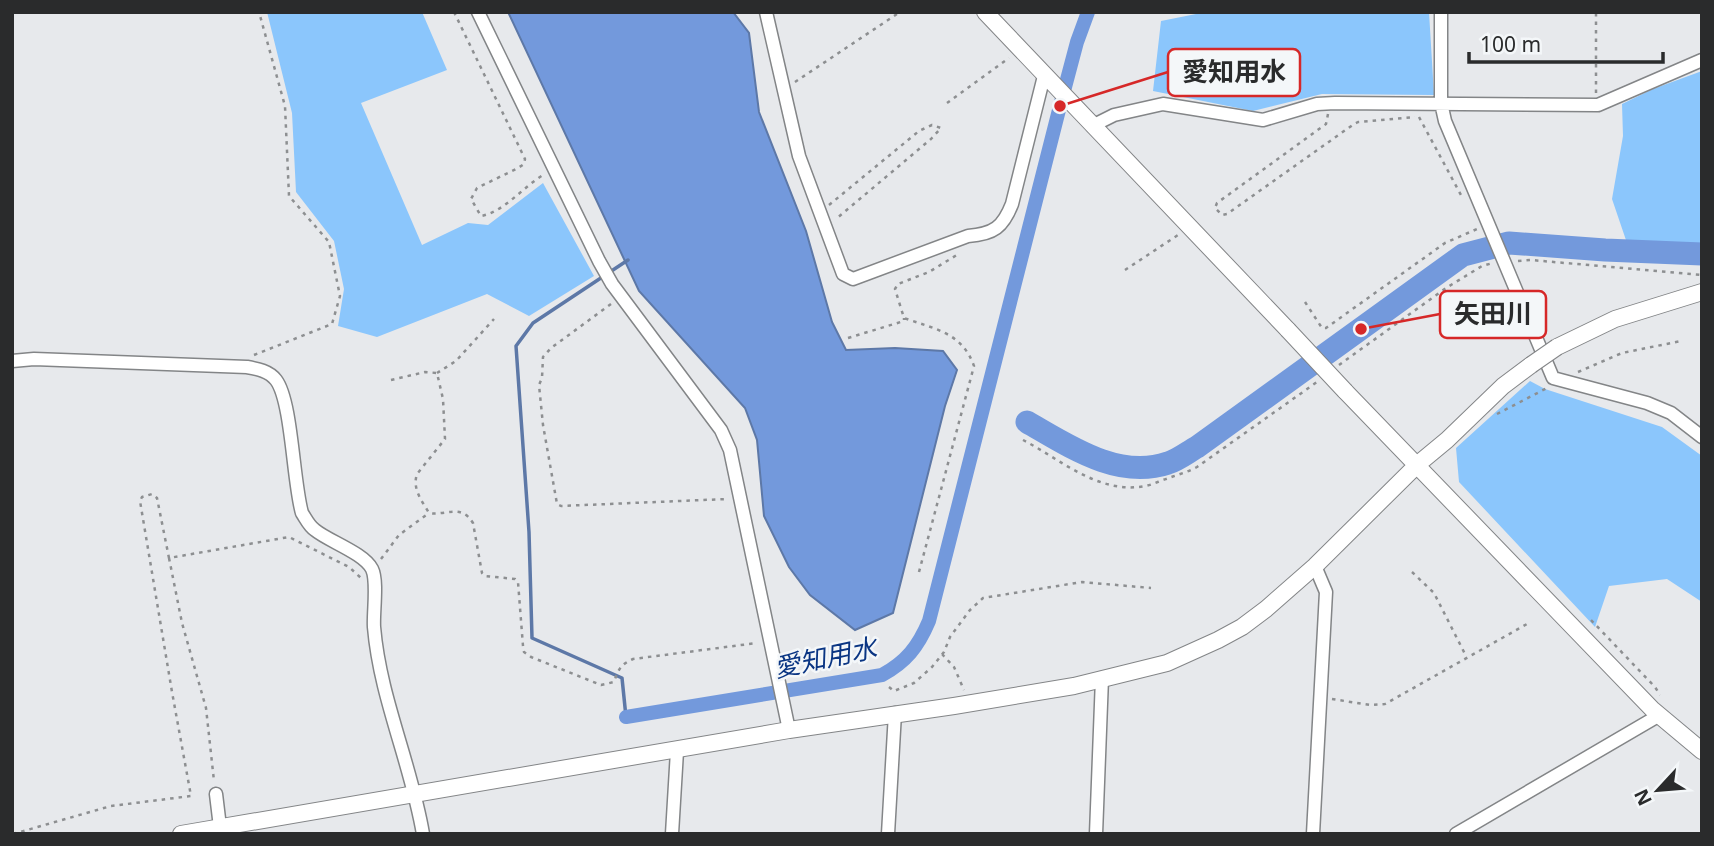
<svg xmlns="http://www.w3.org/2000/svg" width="1714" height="846" viewBox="0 0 1714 846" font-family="'Noto Sans','Noto Sans JP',sans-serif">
<rect width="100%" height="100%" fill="#e7e9ec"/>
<path fill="#8bc6fc" d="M 267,12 L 422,12 L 447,70 L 361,103 L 422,245 L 468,223 L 488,225 L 543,183 L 594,276 L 529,316 L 487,294 L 377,337 L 338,326 L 344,289 L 334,241 L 296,192 L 292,113 Z
M 1206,12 L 1429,12 L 1434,95 L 1322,94 L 1253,111 L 1153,91 L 1161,21 Z
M 1702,71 L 1702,247 L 1628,246 L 1612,199 L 1623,136 L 1622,104 L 1653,89 Z
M 1530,381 L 1545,389 L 1662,427 L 1702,456 L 1702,602 L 1667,579 L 1609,586 L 1595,627 L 1459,482 L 1456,448 Z"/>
<path fill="#7399dc" stroke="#5d78a7" stroke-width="2" d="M 508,12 L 733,12 L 749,33 L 759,112 L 806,231 L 832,322 L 846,350 L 895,348 L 943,351 L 957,370 L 945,406 L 893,613 L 855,630 L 810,595 L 789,567 L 764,516 L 757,440 L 745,408 L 639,291 Z"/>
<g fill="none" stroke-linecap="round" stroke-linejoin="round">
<path stroke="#5d78a7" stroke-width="3.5" d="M 626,717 L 622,678 L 532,638 L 529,532 L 516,346 L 533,323 L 628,260"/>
<path stroke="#7399dc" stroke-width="14" d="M 626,717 L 882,675 C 906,662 918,647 929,621 L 1060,106 L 1077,42 L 1088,12"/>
<path stroke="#7399dc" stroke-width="23" d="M 1027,422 C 1069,446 1118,480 1168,463 C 1178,460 1188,452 1197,447 L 1463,255 L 1509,243 L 1605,250 L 1702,254"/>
<defs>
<path id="street" d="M 478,12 L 599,261 L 612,284 L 721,430 L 730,450 L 789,730
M 766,12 L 799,156 L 843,274 L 853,279 L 968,236 C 994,234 1003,227 1012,204 L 1044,76
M 1441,12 L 1441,103 L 1445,121 L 1553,378 L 1647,403 L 1671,413 L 1702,437
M 1092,126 L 1114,115 L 1163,104 L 1263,120 L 1317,104 L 1335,103 L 1598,105 L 1702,60
M 12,361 L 34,359 L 247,367 C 258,369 269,371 276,380 C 292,401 293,482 302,513 C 306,519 309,526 315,530 C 328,541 364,553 372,569 C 378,581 373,613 374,627 C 380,698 411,763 423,834
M 216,794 L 220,827
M 672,834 L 677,751
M 888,834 L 895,713
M 1096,834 L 1102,678
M 1313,834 L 1326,592 L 1315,566
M 1456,834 L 1658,716"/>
<path id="secondary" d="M 985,12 L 1288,330
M 1557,347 L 1615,319 L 1702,292
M 1345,391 L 1653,710 L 1702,751
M 181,834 L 789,730 L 954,706 L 1074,686 L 1167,663 L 1218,640 L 1242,627 L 1266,609 L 1315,566 L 1418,464 L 1447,440 L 1503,386 L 1531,365"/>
</defs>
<use href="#street" stroke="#838587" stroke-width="15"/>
<use href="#secondary" stroke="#838587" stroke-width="18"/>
<path stroke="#8d8f91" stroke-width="2.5" stroke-dasharray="3.5 5" stroke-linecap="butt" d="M 454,12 L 525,159 L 524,164 L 518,168 L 477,188 L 471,199 L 481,216 C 504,212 523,187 543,175
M 795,82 L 900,12
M 1596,93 L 1596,12
M 947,103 L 1009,58
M 1328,114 L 1326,124 L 1217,203 L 1215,208 L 1222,215 L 1227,214 L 1354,124 L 1358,122 L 1415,117
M 1419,117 L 1462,197
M 829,205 L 919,131 L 932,125 L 941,128 L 931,139 L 836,219
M 1518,261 L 1531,260 L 1702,275
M 1125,270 L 1178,235
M 1305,302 L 1322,328 L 1326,328 L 1445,243 L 1477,229
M 611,304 L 551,348 L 543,357 L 542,378 L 539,385 L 543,425 L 557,504 L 561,506 L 727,499
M 848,338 L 904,321 L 904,318
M 254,355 L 332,324 L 340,296 L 329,242 L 289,196 L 285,106 L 259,12
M 1339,365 L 1446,288 L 1482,266 L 1493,263
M 1578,372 L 1622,353 L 1681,341
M 437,373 L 456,361 L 494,319
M 391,380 L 425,372 L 437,373 L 443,399 L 445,439 L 417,474 C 412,489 422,501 429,513 C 446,516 461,503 473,523 L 482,573 L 485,576 L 515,579 L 518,582 L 523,646 L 524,652 L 531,657 L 601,685 L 614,682 C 618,670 621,664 633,659 L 757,643
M 1497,414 L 1547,388
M 1023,440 C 1060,459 1099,495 1145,486 C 1152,485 1159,481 1166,479 C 1176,475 1186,473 1197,467 L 1317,382
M 169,558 L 182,623 L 206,708 L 214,781
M 381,559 L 399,535 L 429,513
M 919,572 L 974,366 C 962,332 934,329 904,318 L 895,289 L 898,284 L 929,272 L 960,253
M 1412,572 L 1434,593 L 1466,656
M 1591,620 L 1655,687 L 1660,695
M 942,654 L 954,667 L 964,690
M 889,687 L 894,691 L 914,683 L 932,667 L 944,652 L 950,637 L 970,610 L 983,598 L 1082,582 L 1151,588
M 1332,699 L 1370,705 L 1385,704 L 1527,624
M 13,834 L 111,806 L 191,796 L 172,692 L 140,501 L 142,497 L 152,494 L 157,498 L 169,558 L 289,537 L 349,567 L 361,578"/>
<use href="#street" stroke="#fff" stroke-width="12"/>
<use href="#secondary" stroke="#fff" stroke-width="16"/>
<defs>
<path id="secondary-bridge" d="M 1288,330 L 1345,391
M 1531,365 L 1557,347"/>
</defs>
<use href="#secondary-bridge" stroke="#838587" stroke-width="18" stroke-linecap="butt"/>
<use href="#secondary-bridge" stroke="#fff" stroke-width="16"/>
</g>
<g text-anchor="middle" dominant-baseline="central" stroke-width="5" stroke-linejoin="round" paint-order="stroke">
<g font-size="26" font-style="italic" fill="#0a3583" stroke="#f4f7f9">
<text transform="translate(825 657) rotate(-12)">愛知用水</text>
</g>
</g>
<path fill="none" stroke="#d62828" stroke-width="2.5" d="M1060 106L1168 72M1361 329L1440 314"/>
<g fill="#d62828" stroke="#f4f7f9" stroke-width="2.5">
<circle cx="1060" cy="106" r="7"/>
<circle cx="1361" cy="329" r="7"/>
</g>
<g fill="#f4f7f9" stroke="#d62828" stroke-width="2.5">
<rect x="1168" y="49" width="132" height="47" rx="7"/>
<rect x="1440" y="291" width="106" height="47" rx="7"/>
</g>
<g font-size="26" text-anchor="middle" font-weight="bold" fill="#2a2b2c">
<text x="1234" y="81">愛知用水</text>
<text x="1493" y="323">矢田川</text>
</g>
<rect width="1714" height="846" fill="none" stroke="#2a2b2c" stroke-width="28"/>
<g transform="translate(1658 790) rotate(244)" stroke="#f4f7f9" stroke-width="5" paint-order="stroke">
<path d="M0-5L12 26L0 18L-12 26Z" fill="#2a2b2c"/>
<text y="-10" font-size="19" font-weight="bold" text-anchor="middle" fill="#2a2b2c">N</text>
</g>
<path d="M1469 52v10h194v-10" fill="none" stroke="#2a2b2c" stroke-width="3.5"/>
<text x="1480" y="52" font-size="21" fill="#2a2b2c" stroke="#f4f7f9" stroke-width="5" paint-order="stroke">100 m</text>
</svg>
